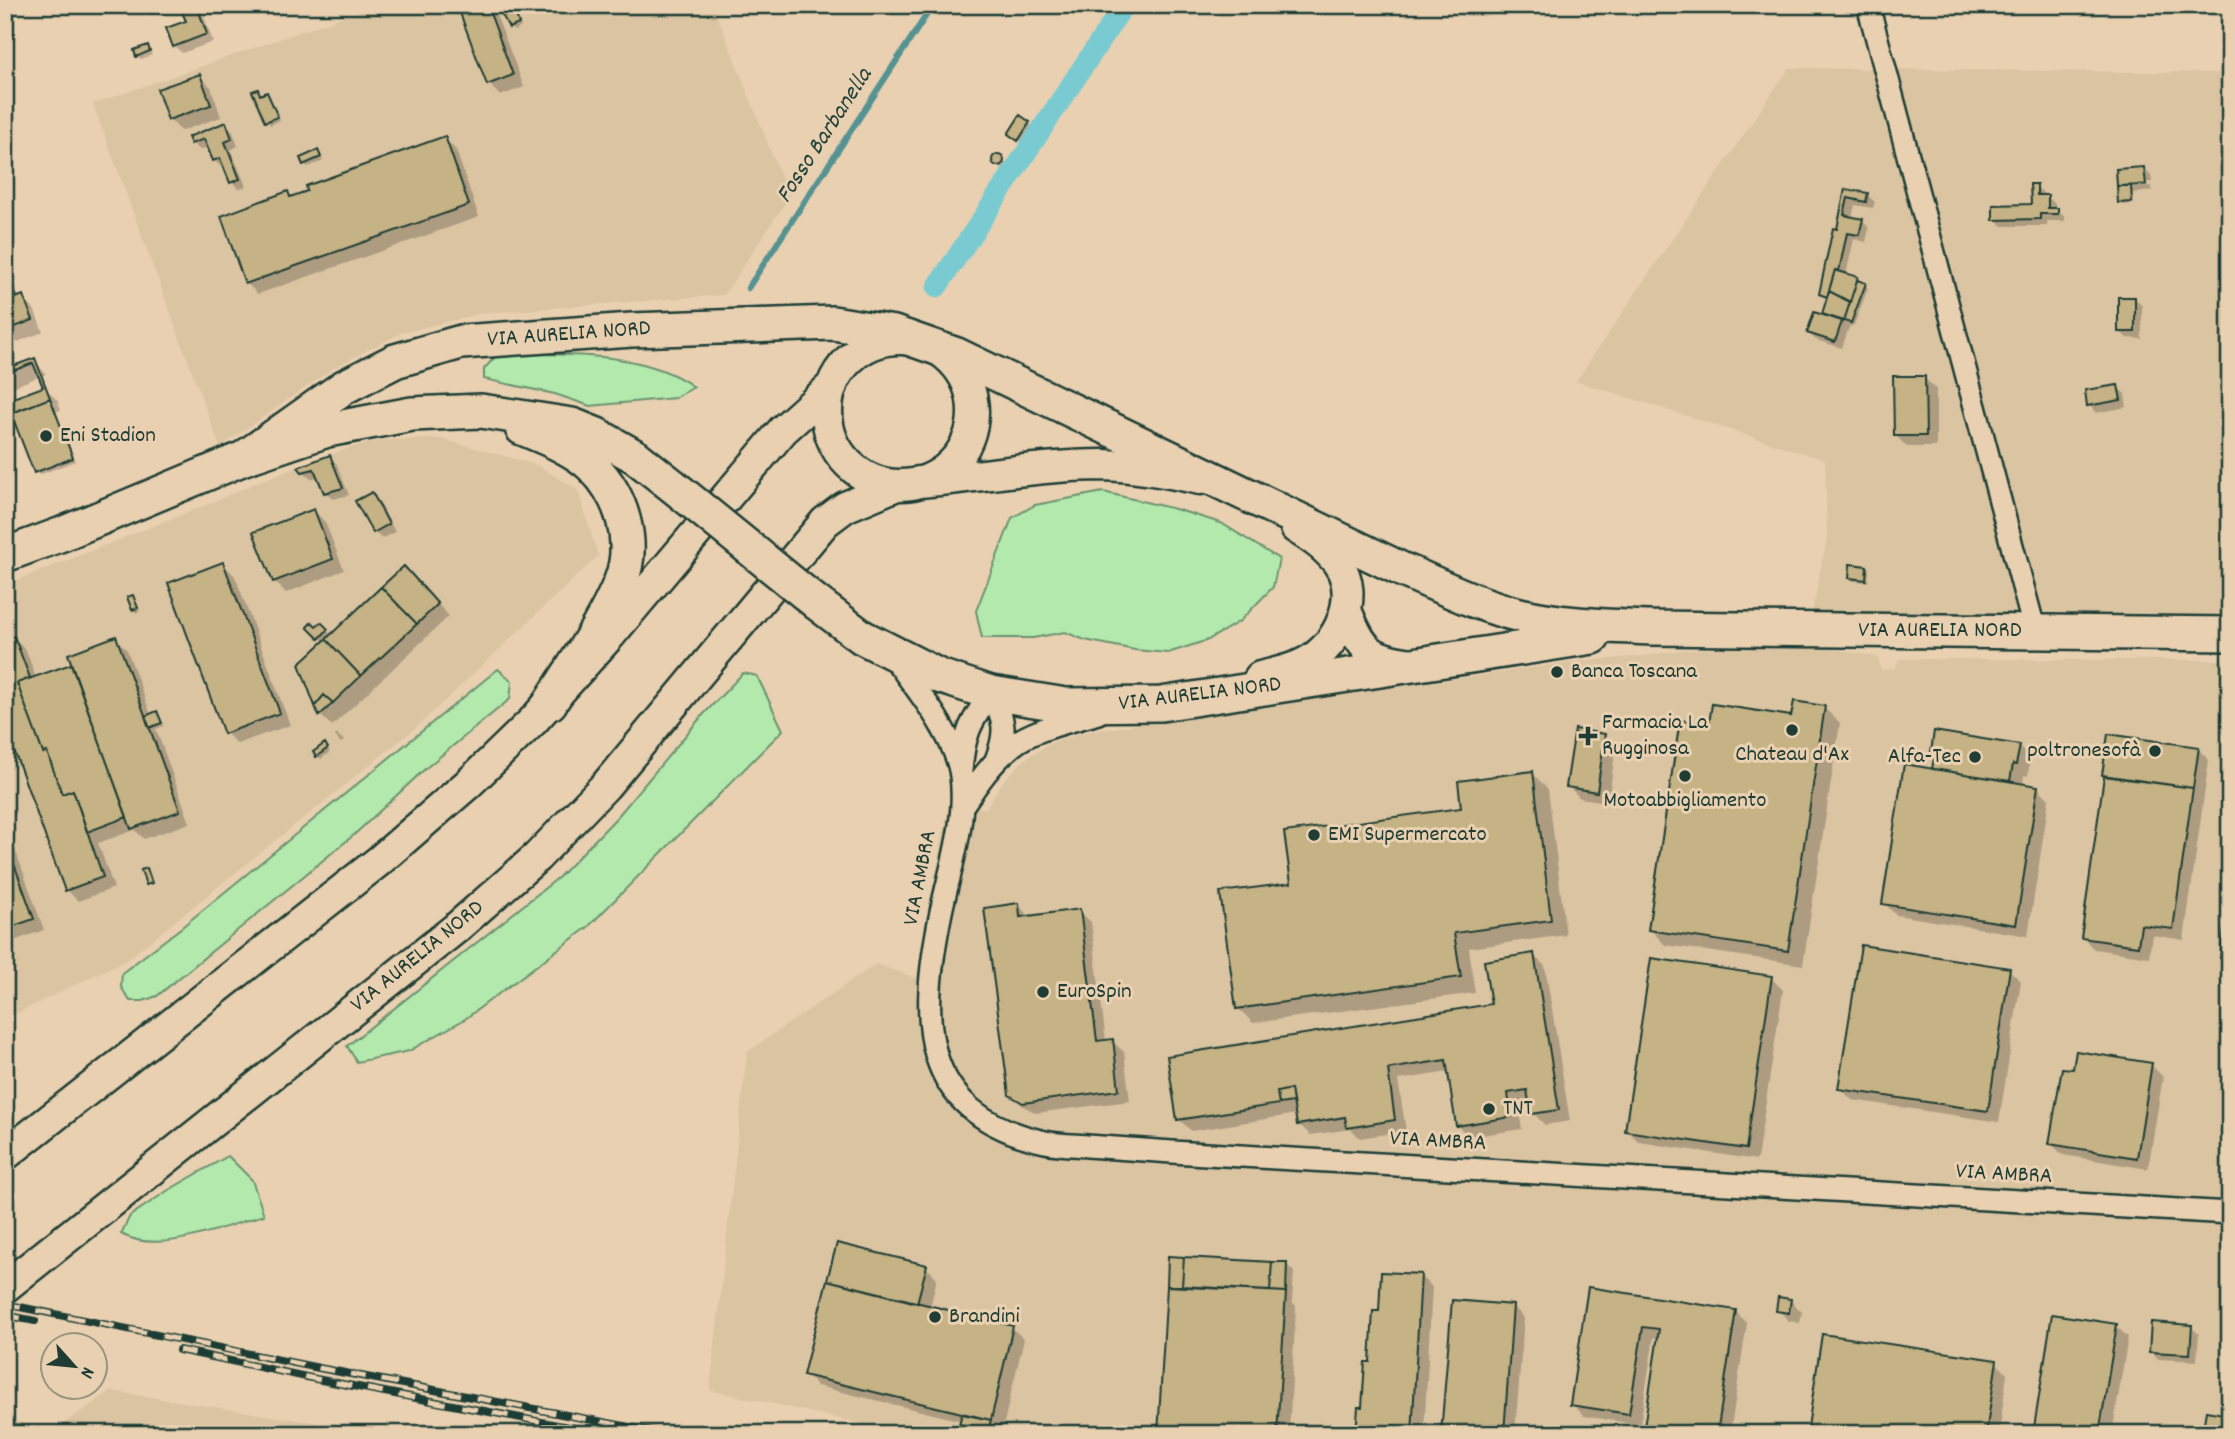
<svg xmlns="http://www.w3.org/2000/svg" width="2235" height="1439" viewBox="0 0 2235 1439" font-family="Dekko,sans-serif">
<rect width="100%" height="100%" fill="#e9d0b1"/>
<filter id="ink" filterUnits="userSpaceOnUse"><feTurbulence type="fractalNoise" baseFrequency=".0143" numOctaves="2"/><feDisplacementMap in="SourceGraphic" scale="14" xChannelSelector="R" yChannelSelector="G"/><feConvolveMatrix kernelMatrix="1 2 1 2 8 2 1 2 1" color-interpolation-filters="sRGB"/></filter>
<g filter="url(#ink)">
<path fill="#dac4a2" d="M 377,5 L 713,5 L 789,197 L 724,295 L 483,313 L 401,333 L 335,367 L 220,447 L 93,104 Z
M 1789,68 L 2230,73 L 2230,623 L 1811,616 L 1827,538 L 1825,460 L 1576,381 Z
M 441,439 L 537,465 L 578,490 L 598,556 L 417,727 L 128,959 L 11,1016 L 5,1015 L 5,585 L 211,503 L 260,481 L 352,447 L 384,440 Z
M 1757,647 L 1840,650 L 1878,657 L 1881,670 L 1894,669 L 1900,659 L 2230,660 L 2230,1434 L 909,1434 L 710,1390 L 747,1052 L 876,964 L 916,978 L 949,805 L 986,808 L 1003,781 L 1026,758 L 1055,741 L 1086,732 L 1572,662 L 1645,656 L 1680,650 Z
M 111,1391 L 389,1434 L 48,1434 Z"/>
<path fill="#b3e9ac" stroke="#699370" stroke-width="2" d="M 532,354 C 585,355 650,355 694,387 L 675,398 L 590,406 L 555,394 L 484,379 L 484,369 L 496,356 Z
M 1103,492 L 1175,509 L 1221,523 L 1279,559 L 1273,587 L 1240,621 L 1208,640 L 1168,653 L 1135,650 L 1085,640 L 1065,632 L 1033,638 L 982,638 L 976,611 L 1012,518 L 1035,505 Z
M 498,669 L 512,681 L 510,699 L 426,768 L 355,834 L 157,996 L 143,1001 L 130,1001 L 121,987 L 122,973 L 182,927 Z
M 743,673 L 757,676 L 783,730 L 588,927 L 465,1019 L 409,1051 L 357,1062 L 347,1046 L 559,877 L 618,816 L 701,717 Z
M 228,1156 L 252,1180 L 264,1215 C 223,1226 161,1256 121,1234 L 130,1216 L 167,1191 Z"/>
<path fill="#0003" d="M 459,5 L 491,5 L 493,7 L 524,87 L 500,96 L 489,84 Z
M 500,5 L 514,5 L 521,27 L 514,31 L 510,27 Z
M 196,8 L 204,16 L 213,42 L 182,53 L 174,46 Z
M 147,47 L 152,55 L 141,59 L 137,56 Z
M 199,76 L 211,87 L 221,117 L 181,131 L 169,119 Z
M 258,91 L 262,96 L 267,94 L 270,97 L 280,120 L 270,125 L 267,121 Z
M 1029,123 L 1032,126 L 1022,142 L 1014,137 Z
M 225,125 L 233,132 L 238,146 L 231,150 L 246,186 L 239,189 L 232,182 L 225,166 L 222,168 L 214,160 L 209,147 L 200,150 L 192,143 Z
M 444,138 L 456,150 L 479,217 L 258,294 L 246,283 L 288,193 L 293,198 Z
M 318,153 L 323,161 L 308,167 L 304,164 Z
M 996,155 L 1007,164 L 1003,169 L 993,160 Z
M 2144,169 L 2151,176 L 2152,182 L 2123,184 L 2123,188 L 2152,186 L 2152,191 L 2133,193 L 2134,204 L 2123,205 L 2120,202 L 2118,171 Z
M 2036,186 L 2043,193 L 2043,197 L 2048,197 L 2055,204 L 2055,210 L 2065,217 L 2065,221 L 2047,221 L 2047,226 L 2003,226 L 1995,219 L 2032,206 Z
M 1847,191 L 1867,195 L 1875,202 L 1873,208 L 1855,205 L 1852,218 L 1862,220 L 1869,228 L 1866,242 L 1854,239 L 1846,275 L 1857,278 L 1868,288 L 1854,325 L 1849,327 L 1842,348 L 1816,340 L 1809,333 L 1823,316 L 1828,300 L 1821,294 Z
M 11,288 L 34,309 L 43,332 L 5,347 L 5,290 Z
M 2135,298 L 2142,306 L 2142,339 L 2127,338 L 2119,331 Z
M 34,360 L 46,374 L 5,390 L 5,371 Z
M 1924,378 L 1936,389 L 1936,447 L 1907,447 L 1896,436 Z
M 2117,387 L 2125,394 L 2127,407 L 2096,413 L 2089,405 Z
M 45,388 L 57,400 L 61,410 L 56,412 L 75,461 L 39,475 L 18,426 L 5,432 L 5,391 L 9,402 Z
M 330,457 L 337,465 L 349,495 L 333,499 L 326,492 L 319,476 L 311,479 L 303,471 Z
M 371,494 L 379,501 L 395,532 L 382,539 L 374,532 Z
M 314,511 L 325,522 L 344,570 L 286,593 L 274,581 Z
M 223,564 L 235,576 L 290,725 L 237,744 L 226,733 Z
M 1866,567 L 1869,571 L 1868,582 L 1854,581 L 1850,578 Z
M 415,580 L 449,616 L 332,726 L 320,715 L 301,664 L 325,642 L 310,627 L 316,628 L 321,624 L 332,635 Z
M 133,597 L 140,611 L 136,613 L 133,609 Z
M 14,638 L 26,650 L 36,678 L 73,665 L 116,639 L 127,650 L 151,715 L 156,713 L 164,726 L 156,729 L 190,823 L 144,839 L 135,830 L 98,843 L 114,888 L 78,901 L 67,890 L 5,721 Z
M 1555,670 L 1559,670 L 1563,678 L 1559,679 Z
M 1824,708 L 1840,723 L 1803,965 L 1665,945 L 1650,929 L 1710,726 L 1793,718 Z
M 337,734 L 344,741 L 341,743 L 335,736 Z
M 1604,735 L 1616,747 L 1608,802 L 1580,798 L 1568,786 Z
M 2110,736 L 2198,749 L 2209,760 L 2184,940 L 2152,935 L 2149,957 L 2094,949 L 2083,938 Z
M 325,745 L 330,752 L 321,759 L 317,756 Z
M 2019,746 L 2030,758 L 2028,776 L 2024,775 L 2023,785 L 2037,787 L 2049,799 L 2028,936 L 1896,915 L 1884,903 L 1934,771 L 1936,754 L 1933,751 Z
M 1532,773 L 1548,789 L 1566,935 L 1469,948 L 1475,993 L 1253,1023 L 1238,1008 L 1293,884 L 1463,809 Z
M 5,821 L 44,930 L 5,944 Z
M 1018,905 L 1030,917 L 1079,911 L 1091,922 L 1106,1041 L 1112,1041 L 1124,1052 L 1130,1101 L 1036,1113 L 1023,1106 L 1011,1094 Z
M 1533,955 L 1545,966 L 1570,1121 L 1545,1125 L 1533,1113 L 1531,1102 L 1518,1104 L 1522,1129 L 1469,1137 L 1457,1125 L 1449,1072 L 1398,1080 L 1406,1131 L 1360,1138 L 1351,1129 L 1310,1135 L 1299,1124 L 1297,1114 L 1191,1131 L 1179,1119 L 1493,1006 Z
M 2009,970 L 2021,981 L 1999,1122 L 1852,1100 L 1840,1088 Z
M 1771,978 L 1783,990 L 1757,1160 L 1639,1142 L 1627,1130 Z
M 2151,1065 L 2163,1077 L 2148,1169 L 2063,1155 L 2051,1144 Z
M 1170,1258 L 1286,1264 L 1294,1272 L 1292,1302 L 1296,1306 L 1289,1434 L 1160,1434 Z
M 926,1267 L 937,1278 L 930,1308 L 1012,1328 L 1024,1339 L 1002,1431 L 992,1429 L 991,1433 L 965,1427 L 962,1421 L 817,1386 L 805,1374 Z
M 1420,1276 L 1432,1287 L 1424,1434 L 1358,1434 L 1381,1313 Z
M 1590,1289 L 1736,1312 L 1747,1323 L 1730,1434 L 1644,1434 L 1659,1338 L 1654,1337 L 1640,1425 L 1584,1416 L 1572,1404 Z
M 1791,1301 L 1802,1312 L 1800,1323 L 1789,1321 L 1778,1310 Z
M 1513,1306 L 1524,1318 L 1515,1434 L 1443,1434 Z
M 2116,1326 L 2128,1337 L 2112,1434 L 2035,1434 Z
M 2191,1327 L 2199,1334 L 2197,1361 L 2158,1359 L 2151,1351 Z
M 1996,1362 L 2007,1374 L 1999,1434 L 1809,1434 Z"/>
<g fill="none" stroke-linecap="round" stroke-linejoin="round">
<path stroke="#559292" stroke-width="6" d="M 748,288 L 933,5"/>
<path stroke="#79cbd1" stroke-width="21" d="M 937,287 L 1124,5"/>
</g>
<path fill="#c5b285" stroke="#1f3d34" stroke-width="2" d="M 457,5 L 487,5 L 513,75 L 487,85 Z
M 497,5 L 513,5 L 519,24 L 509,28 Z
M 197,6 L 207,34 L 173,47 L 166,28 L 186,21 L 182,12 Z
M 148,45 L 150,51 L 136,57 L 134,50 Z
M 200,74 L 211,105 L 168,120 L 157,89 Z
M 258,89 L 260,95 L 267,92 L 278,117 L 265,122 L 252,91 Z
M 1020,115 L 1030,122 L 1018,141 L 1008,134 Z
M 226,122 L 232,139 L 225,142 L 240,179 L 230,183 L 220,158 L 213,161 L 204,139 L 191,144 L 188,137 Z
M 445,136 L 469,205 L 245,284 L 221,216 L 288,191 L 290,197 L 307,191 L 306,186 Z
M 318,150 L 321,157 L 303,165 L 300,158 Z
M992 160a6 6 0 1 1 12 0a6 6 0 1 1-12 0Z
M 2144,167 L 2146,185 L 2117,186 L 2116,169 Z
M 2030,184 L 2037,184 L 2037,195 L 2048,195 L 2048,208 L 2058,208 L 2058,214 L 2040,214 L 2040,219 L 1993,220 L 1993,205 L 2031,204 Z
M 2117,186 L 2131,186 L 2132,202 L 2118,203 Z
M 1845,189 L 1868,193 L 1866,202 L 1848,198 L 1844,215 L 1863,219 L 1859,235 L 1847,233 L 1839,271 L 1835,270 L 1827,297 L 1819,294 L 1833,228 L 1837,229 Z
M 1835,270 L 1858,277 L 1850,302 L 1829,291 Z
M 1857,280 L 1866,283 L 1851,323 L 1844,321 Z
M 11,286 L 16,298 L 23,295 L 33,320 L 5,331 L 5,288 Z
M 1829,291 L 1850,302 L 1844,321 L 1822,314 Z
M 2118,297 L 2135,297 L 2135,332 L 2118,332 Z
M 1814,312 L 1842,321 L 1835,342 L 1807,333 Z
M 35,358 L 50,398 L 5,416 L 5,401 L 43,387 L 33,363 L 5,374 L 5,369 Z
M 1893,376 L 1925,376 L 1926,436 L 1894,436 Z
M 2118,385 L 2121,400 L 2087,406 L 2085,390 Z
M 50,398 L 73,458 L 34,473 L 11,413 Z
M 330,455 L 343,488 L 324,493 L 314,469 L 302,472 L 298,467 Z
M 372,492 L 389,524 L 373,533 L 355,501 Z
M 314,509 L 333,559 L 273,582 L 253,532 Z
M 223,562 L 280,713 L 224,734 L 168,583 Z
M 1850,564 L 1867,566 L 1866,580 L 1849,578 Z
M 404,566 L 438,604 L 417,624 L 381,587 Z
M 381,587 L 417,624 L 361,676 L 326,639 Z
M 133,595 L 138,608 L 132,610 L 127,597 Z
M 312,622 L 316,626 L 321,622 L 328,629 L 319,639 L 307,627 Z
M 14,636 L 30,678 L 17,683 L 43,753 L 47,752 L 62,794 L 73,790 L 103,877 L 65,891 L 5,726 L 5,640 Z
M 116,636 L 180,811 L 131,829 L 68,654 Z
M 326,639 L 361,676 L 333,703 L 324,695 L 315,706 L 299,664 Z
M 71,664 L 127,817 L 87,832 L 73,790 L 62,794 L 47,752 L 43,753 L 17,683 Z
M 324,695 L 333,703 L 319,716 L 315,706 Z
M 1794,701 L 1825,706 L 1788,951 L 1648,930 L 1680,720 L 1709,724 L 1712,704 L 1791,716 Z
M 157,711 L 162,723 L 149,728 L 145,716 Z
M 1575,729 L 1605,734 L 1597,792 L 1566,787 Z
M 1934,731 L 2020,745 L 2016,765 L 2013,764 L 2010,781 L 1932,769 L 1935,752 L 1931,752 Z
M 2108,734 L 2199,747 L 2193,788 L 2102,775 Z
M 325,743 L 328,748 L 316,757 L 313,752 Z
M 1904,764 L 2038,786 L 2016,925 L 1882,904 Z
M 1533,771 L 1551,920 L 1454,933 L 1461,977 L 1236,1009 L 1220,892 L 1291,883 L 1284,832 L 1461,808 L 1458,781 Z
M 2104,776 L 2193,788 L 2173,929 L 2141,925 L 2138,946 L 2081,938 Z
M 5,839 L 34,919 L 5,929 Z
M 147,868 L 152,883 L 146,885 L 141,870 Z
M 2230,891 L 2230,959 L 2220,958 Z
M 1019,903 L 1020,917 L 1080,909 L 1097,1041 L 1113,1039 L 1119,1090 L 1023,1103 L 1009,1095 L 984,908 Z
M 1861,945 L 2010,968 L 1988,1111 L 1838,1089 Z
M 1534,953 L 1559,1110 L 1531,1114 L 1527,1090 L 1508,1093 L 1511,1117 L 1456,1126 L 1446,1060 L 1388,1069 L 1395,1120 L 1347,1128 L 1345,1117 L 1297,1125 L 1291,1089 L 1277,1092 L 1279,1104 L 1177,1120 L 1167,1056 L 1491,1004 L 1484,961 Z
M 1651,958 L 1772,976 L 1746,1149 L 1625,1131 Z
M 2076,1051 L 2152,1063 L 2137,1158 L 2049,1144 L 2062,1068 L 2073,1069 Z
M 1291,1089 L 1293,1102 L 1279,1104 L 1277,1092 Z
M 837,1243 L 927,1265 L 917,1303 L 827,1280 Z
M 1168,1256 L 1184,1257 L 1182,1286 L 1167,1286 Z
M 1184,1257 L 1272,1262 L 1270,1291 L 1182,1286 Z
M 1272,1262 L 1287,1262 L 1286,1292 L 1270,1291 Z
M 1381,1272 L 1421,1274 L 1412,1434 L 1356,1434 L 1358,1407 L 1362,1407 L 1365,1362 L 1370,1362 L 1373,1311 L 1379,1311 Z
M 827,1280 L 1013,1326 L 991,1420 L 803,1375 Z
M 1167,1286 L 1286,1292 L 1277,1434 L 1158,1434 Z
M 1588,1287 L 1736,1310 L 1717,1434 L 1643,1434 L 1659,1329 L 1643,1327 L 1629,1414 L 1570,1405 Z
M 1778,1297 L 1791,1299 L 1789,1313 L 1776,1311 Z
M 1452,1300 L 1513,1305 L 1504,1434 L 1441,1434 Z
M 2052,1314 L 2117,1324 L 2099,1434 L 2033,1434 Z
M 2151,1322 L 2192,1325 L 2190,1354 L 2149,1352 Z
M 1822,1334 L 1997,1360 L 1986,1434 L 1807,1434 Z
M 2206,1411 L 2230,1415 L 2230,1434 L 2202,1434 Z
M 962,1414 L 991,1420 L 988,1431 L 959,1424 Z"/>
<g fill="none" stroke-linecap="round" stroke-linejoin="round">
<defs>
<path id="street" d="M 1868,5 L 2035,632
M 893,657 C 916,688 956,737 961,776 C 967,821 950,869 941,912 C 919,1020 917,1114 1045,1142 C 1059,1145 1074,1145 1087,1146 C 1116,1148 1144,1150 1172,1152 L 2230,1213
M 961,771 C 964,734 970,723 991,693 C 1005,719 1007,732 996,760
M 963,805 C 977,784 992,762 1012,746 C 1032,729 1073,721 1098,713"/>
<path id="secondary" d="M827 412a73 73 0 1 1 146 0a73 73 0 1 1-146 0Z
M 919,482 C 980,477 1042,465 1103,465 C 1135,466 1168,472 1200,479
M 1346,610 C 1362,650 1369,659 1413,664
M 1260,677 C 1276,673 1293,670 1307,662 C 1339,645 1361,596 1338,563 C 1327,548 1312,538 1296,528
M 5,1155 L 379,861 L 469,783 L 533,721 L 611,634 L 783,430 L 832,386
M 5,1287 L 455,929 L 537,857 L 606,785 L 825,522 L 845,507 L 897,485"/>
<path id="primary" d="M 522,428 C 546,438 575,449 593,467 C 622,496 636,542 621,581 C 603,625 575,663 550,703
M 244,458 L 344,387 L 395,361 L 461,342 L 632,330 L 833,323 L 894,333 L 957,355 L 1403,570 C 1441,586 1480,606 1520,615 C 1562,625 1607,626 1650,628 L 2230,634
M 5,555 L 62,534 L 244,458 L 327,430 L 412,414 L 481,411 L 572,425 L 597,435 L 636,457 L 673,486
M 817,603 L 862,637 L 939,676 L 991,693 L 1066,705 L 1161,704 L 1593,637"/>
</defs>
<use href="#street" stroke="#1f3d34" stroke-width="26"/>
<use href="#secondary" stroke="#1f3d34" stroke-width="35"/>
<use href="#primary" stroke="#1f3d34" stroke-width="38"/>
<use href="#street" stroke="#e9d0b1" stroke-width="21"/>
<use href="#secondary" stroke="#e9d0b1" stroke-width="30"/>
<use href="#primary" stroke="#e9d0b1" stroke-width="33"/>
<defs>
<path id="rail" d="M 5,1304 L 319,1368 L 666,1434
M 5,1315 L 35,1321
M 179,1350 L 316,1379 L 605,1434"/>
</defs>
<use href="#rail" stroke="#1f3d34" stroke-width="8"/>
<use href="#rail" stroke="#e9d0b1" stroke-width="5" stroke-dasharray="16" stroke-linecap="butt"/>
<defs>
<path id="primary-bridge" d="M 673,486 L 817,603"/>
</defs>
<use href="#primary-bridge" stroke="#1f3d34" stroke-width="38" stroke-linecap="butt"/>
<use href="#primary-bridge" stroke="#e9d0b1" stroke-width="33"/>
</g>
</g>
<g fill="#1f3d34" stroke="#e9d0b1" stroke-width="2.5">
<circle cx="46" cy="436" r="7"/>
<circle cx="1557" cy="672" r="7"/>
<circle cx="1792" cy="730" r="7"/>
<path d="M1584.5 725.5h7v7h7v7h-7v7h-7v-7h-7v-7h7z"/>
<circle cx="2155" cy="751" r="7"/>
<circle cx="1975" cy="757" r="7"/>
<circle cx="1685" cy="776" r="7"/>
<circle cx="1314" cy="835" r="7"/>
<circle cx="1043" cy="992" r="7"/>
<circle cx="1489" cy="1109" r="7"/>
<circle cx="935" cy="1317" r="7"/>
</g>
<g text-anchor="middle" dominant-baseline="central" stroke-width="6" stroke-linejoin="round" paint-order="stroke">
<g font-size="23" fill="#1f3d34" stroke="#e9d0b1">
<text transform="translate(569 335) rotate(-4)">VIA AURELIA NORD</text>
<text x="1940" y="631">VIA AURELIA NORD</text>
<text transform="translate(1200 695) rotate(-7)">VIA AURELIA NORD</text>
<text transform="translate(921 878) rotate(-79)">VIA AMBRA</text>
<text transform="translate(418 957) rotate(-39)">VIA AURELIA NORD</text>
<text transform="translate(1438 1142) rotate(3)">VIA AMBRA</text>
<text transform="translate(2004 1175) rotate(3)">VIA AMBRA</text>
</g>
<g font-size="23" fill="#1f3d34" stroke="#e9d0b1" text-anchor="start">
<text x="60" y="436">Eni Stadion</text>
<text x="1571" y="672">Banca Toscana</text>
<text x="1602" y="723">Farmacia La<tspan x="1602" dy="26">Rugginosa</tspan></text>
<text x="2141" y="751" text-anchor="end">poltronesofà</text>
<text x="1792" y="755" text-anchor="middle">Chateau d'Ax</text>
<text x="1961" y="757" text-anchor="end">Alfa-Tec</text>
<text x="1685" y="801" text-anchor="middle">Motoabbigliamento</text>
<text x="1328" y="835">EMI Supermercato</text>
<text x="1057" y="992">EuroSpin</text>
<text x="1503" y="1109">TNT</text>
<text x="949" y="1317">Brandini</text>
</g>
<g font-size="24" font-style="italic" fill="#24443c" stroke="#e9d0b1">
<text transform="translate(825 136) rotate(-57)">Fosso Barbanella</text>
</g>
</g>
<rect width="2235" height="1439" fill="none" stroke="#e9d0b1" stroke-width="28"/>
<rect x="14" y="14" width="2207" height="1411" fill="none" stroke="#1f3d34" stroke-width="2.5" filter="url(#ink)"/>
<g transform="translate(74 1366) rotate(117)"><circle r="33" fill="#e9d0b1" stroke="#98957f" stroke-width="2"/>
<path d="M0-5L12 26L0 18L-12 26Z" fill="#1f3d34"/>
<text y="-10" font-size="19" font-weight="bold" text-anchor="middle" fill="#1f3d34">N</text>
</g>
</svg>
